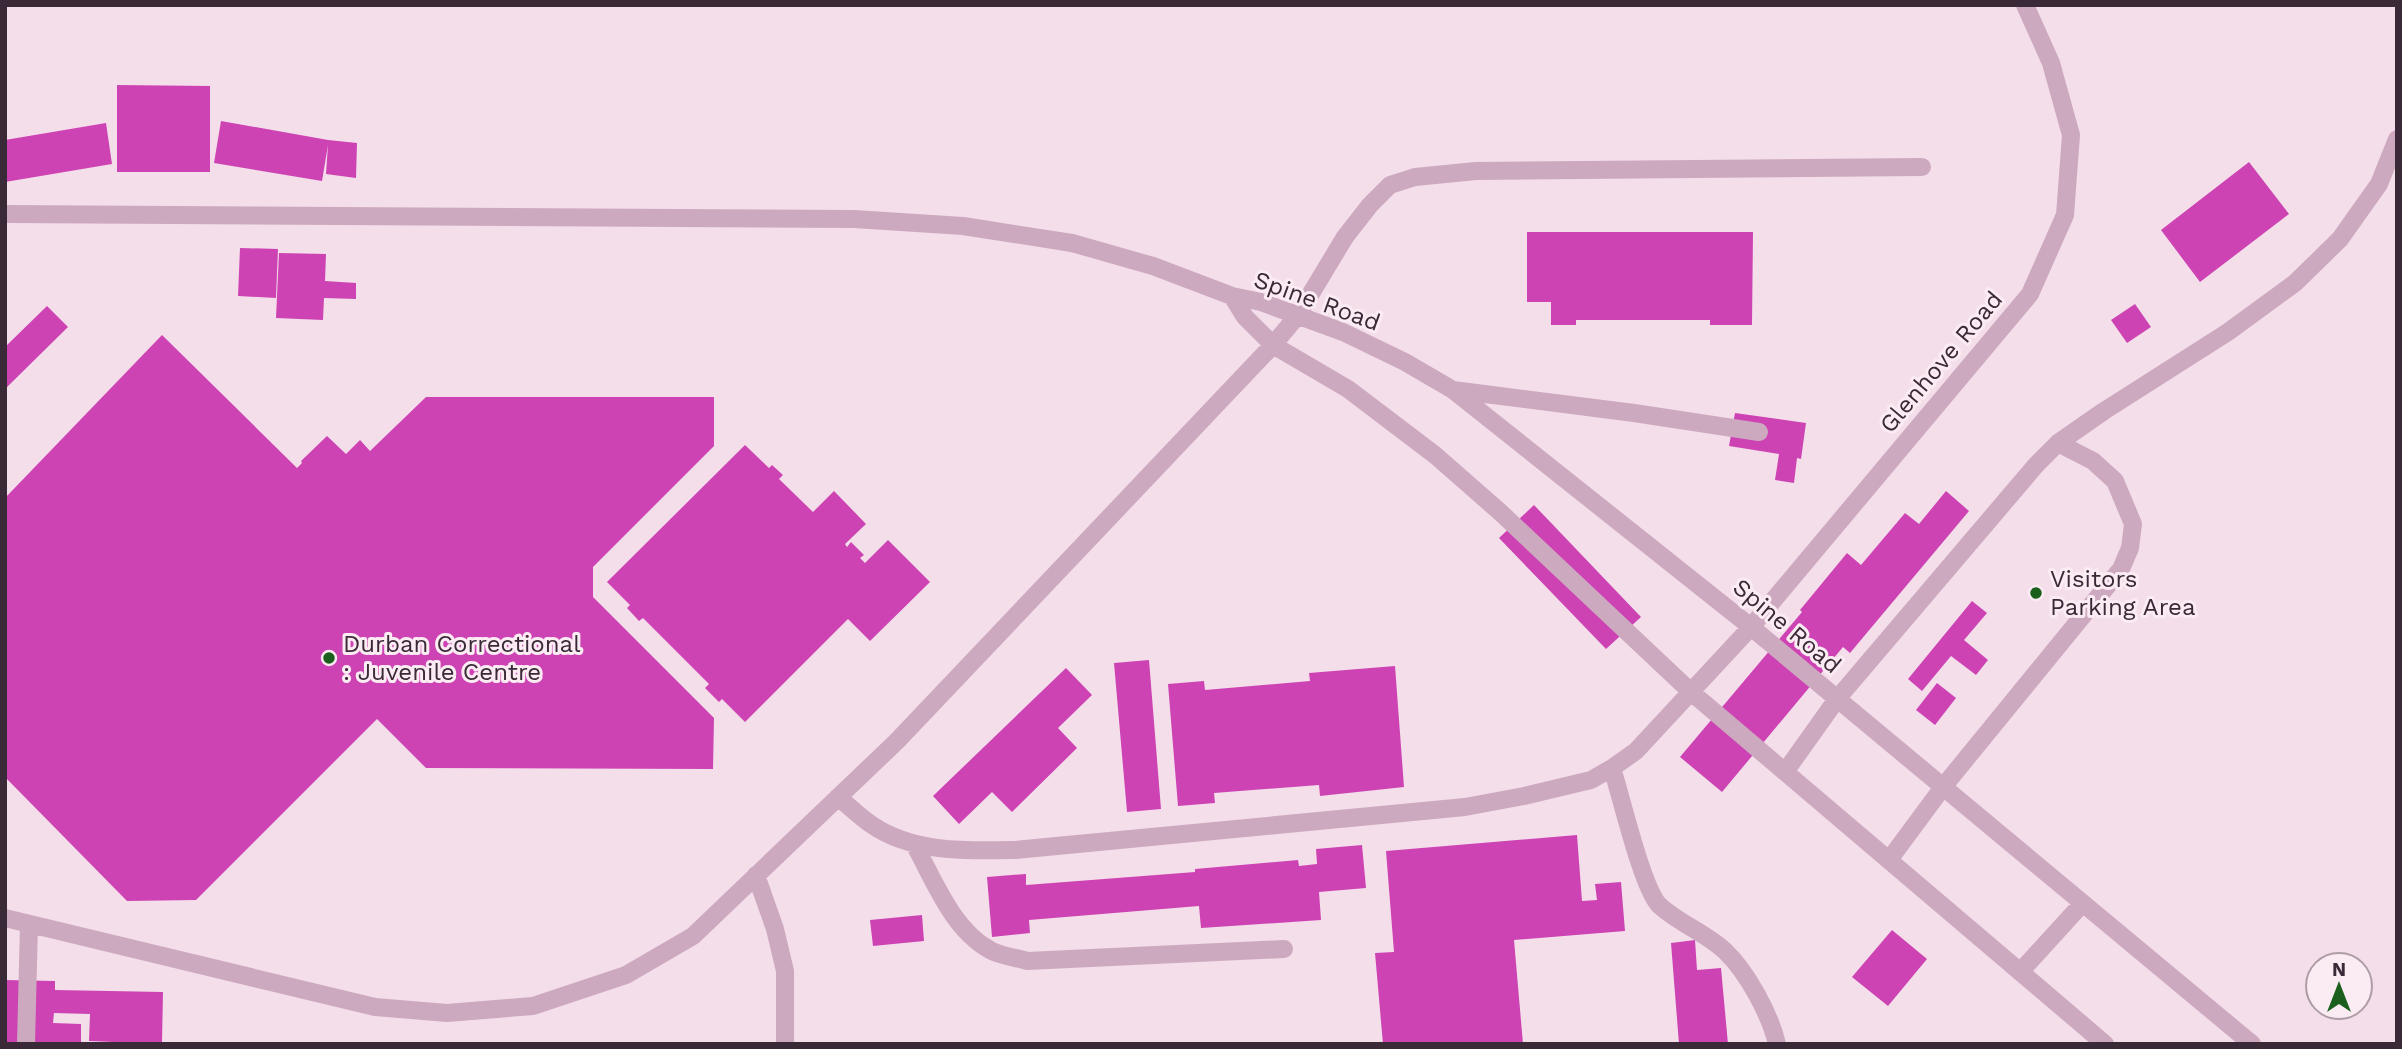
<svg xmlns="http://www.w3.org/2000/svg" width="2402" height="1049" viewBox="0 0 2402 1049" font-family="'Work Sans',sans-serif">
<rect width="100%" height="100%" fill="#f4deea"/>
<path fill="#cd43b4" d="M 117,85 L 210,86 L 210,172 L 117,172 Z
M 221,121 L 328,140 L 357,143 L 356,178 L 326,174 L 328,145 L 322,181 L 214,163 Z
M 106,123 L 112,164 L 5,182 L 5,140 Z
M 2249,162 L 2289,214 L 2200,282 L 2161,230 Z
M 1527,232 L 1753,232 L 1752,325 L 1710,325 L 1710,320 L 1576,320 L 1576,325 L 1551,325 L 1551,302 L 1527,302 Z
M 240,248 L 278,249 L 276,298 L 238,296 Z
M 279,253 L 326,254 L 325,281 L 356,283 L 356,299 L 324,298 L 323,320 L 276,318 Z
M 2135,304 L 2151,327 L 2127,343 L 2111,320 Z
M 47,306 L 68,327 L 5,389 L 5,347 Z
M 162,335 L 297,468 L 302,463 L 301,461 L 327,436 L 346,454 L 360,440 L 370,451 L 426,397 L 714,397 L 714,446 L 593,567 L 593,597 L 714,718 L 713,769 L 426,768 L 377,719 L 196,900 L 127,901 L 5,777 L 5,498 Z
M 1735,413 L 1806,423 L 1801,459 L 1797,458 L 1794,483 L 1775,480 L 1779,454 L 1729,446 Z
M 745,445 L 769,468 L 772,465 L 783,475 L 779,479 L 813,512 L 834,491 L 866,524 L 845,544 L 847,547 L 851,542 L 864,555 L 860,558 L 865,563 L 888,540 L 930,582 L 870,641 L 848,619 L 745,722 L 722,699 L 719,702 L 705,688 L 709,684 L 643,618 L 639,621 L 627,608 L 630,605 L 607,582 Z
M 1946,491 L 1969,511 L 1850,653 L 1843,647 L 1722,792 L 1680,757 L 1802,612 L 1800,610 L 1847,553 L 1861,565 L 1905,513 L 1919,524 Z
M 1534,505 L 1641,617 L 1606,649 L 1499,538 Z
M 1972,601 L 1987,613 L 1964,640 L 1988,660 L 1976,675 L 1951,656 L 1922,691 L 1908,679 Z
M 1149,660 L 1161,809 L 1127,812 L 1114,663 Z
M 1395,666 L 1404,787 L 1320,796 L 1319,785 L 1214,793 L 1215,803 L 1178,806 L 1168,684 L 1204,681 L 1205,690 L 1310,681 L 1309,673 Z
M 1066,668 L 1092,695 L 1058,728 L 1077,748 L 1012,812 L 992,792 L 959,824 L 933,796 Z
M 1937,683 L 1956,698 L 1935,725 L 1916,710 Z
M 1577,835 L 1582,901 L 1597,900 L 1595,884 L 1621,882 L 1625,931 L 1514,940 L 1523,1044 L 1383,1044 L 1375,953 L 1394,952 L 1386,851 Z
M 1362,845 L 1366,888 L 1319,892 L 1321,920 L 1201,928 L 1199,906 L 1029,920 L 1030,933 L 992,937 L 987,877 L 1026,874 L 1026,885 L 1195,872 L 1195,869 L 1298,860 L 1299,866 L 1317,864 L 1316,849 Z
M 922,915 L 924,941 L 873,946 L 870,920 Z
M 1892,930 L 1927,959 L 1888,1006 L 1852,977 Z
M 1695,940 L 1697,970 L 1721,968 L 1728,1044 L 1679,1044 L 1671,943 Z
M 5,980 L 55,981 L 55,990 L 163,992 L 162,1044 L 89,1041 L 90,1014 L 54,1013 L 53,1023 L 81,1024 L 81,1043 L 5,1044 Z"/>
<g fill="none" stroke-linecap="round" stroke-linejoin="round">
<path stroke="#cda9bf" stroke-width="18" d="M 5,214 L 854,219 L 963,226 L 1072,243 L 1153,266 L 1232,296 L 1261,302 L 1343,332 L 1405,362 L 1453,390 L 1751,627 L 2252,1044
M 1232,296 L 1245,317 L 1273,345 L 1348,389 L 1435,455 L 1500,512 L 1691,692 L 2105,1044
M 1453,390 L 1634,413 L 1759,432
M 1612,768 C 1621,796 1642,887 1659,905 C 1678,923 1706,933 1725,951 C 1747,972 1770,1014 1777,1044
M 1785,772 L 1837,699 L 2036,465 L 2058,443 L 2104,411 L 2228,332 L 2295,283 L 2340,239 L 2379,184 L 2397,139
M 838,797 C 850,807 860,817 872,825 C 913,853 967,851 1015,850 L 1465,807 L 1524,796 L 1591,780 L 1612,768 L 1636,751 L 1751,627 L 2030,294 L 2065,215 L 2071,135 L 2051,63 L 2025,5
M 914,844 C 934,880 952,929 990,950 C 1000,956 1015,957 1027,961 L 1284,949
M 1889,860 L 1943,787 L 2121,569 L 2130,548 L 2133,524 L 2115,481 L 2093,461 L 2058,443
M 756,875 L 775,929 L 785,971 L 785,1044
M 5,918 L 375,1007 L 447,1013 L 533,1006 L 626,975 L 693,936 L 897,741 L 1273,345 L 1298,315 L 1345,237 L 1370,205 L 1390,185 L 1415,177 L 1476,171 L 1922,167
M 2020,972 L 2082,904
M 26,1044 L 29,924"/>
</g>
<g fill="#1b5f1c" stroke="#fbebf3" stroke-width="2.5">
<circle cx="2036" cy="593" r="7"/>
<circle cx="329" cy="658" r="7"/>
</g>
<g text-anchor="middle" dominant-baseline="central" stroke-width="6" stroke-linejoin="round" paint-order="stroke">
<g font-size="24" fill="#3a2936" stroke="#fbebf3">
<text transform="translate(1317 301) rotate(20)">Spine Road</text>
<text transform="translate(1941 362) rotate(-50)">Glenhove Road</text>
<text transform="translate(1787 626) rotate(40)">Spine Road</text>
</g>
<g font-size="24" fill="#3a2936" stroke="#fbebf3" text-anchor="start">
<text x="2050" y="579">Visitors<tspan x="2050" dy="28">Parking Area</tspan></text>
<text x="343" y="644">Durban Correctional<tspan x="343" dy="28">: Juvenile Centre</tspan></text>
</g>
</g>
<rect width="2402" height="1049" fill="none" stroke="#3a2936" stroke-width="14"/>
<g transform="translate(2339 986)"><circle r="33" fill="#fbebf3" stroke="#ae9da7" stroke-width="2"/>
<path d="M0-5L12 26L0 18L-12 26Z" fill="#1b5f1c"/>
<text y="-10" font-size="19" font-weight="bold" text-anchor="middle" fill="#3a2936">N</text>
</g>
</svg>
